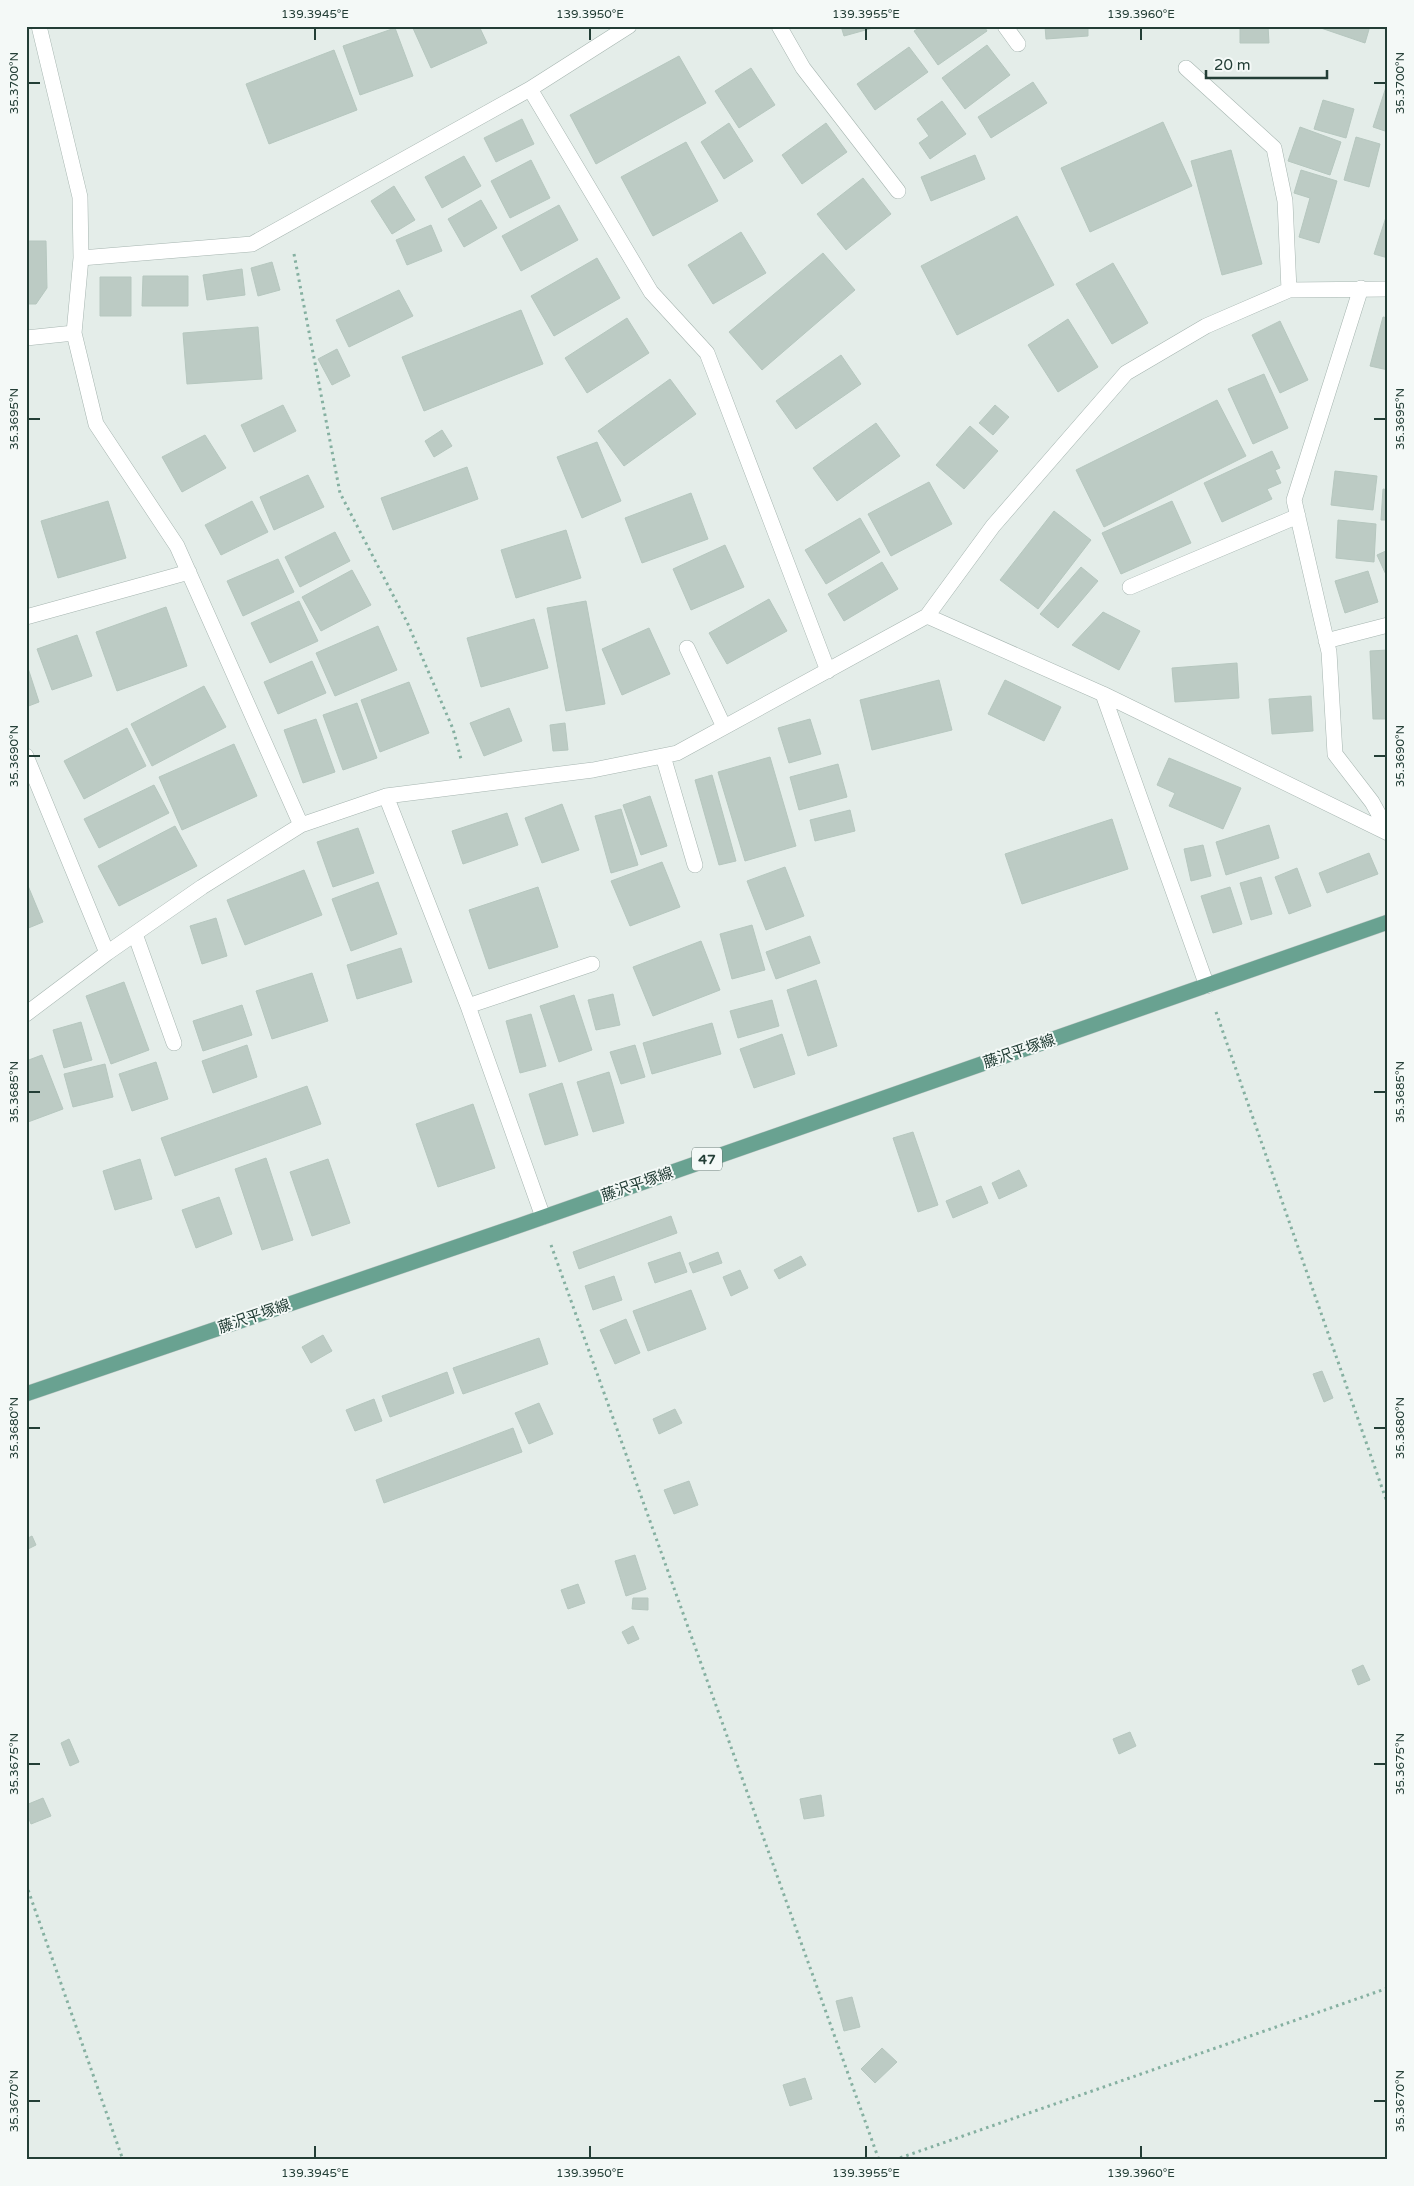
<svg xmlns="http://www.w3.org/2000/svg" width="1414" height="2186" viewBox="0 0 1414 2186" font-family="'Varela Round','Noto Sans JP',sans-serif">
<rect width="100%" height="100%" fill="#e4ede9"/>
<path fill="#bccbc4" stroke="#b6c7bf" d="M 412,26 L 479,26 L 487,43 L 431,68 Z
M 841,26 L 880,26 L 844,36 Z
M 922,26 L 984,26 L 987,31 L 938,65 L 914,31 Z
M 1045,26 L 1088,26 L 1088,36 L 1046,39 Z
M 1240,26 L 1268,26 L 1269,43 L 1240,43 Z
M 1315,26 L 1370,26 L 1365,43 Z
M 395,28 L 413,76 L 360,95 L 343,46 Z
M 987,45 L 1010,75 L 965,109 L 942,78 Z
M 909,47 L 928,72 L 875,110 L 857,84 Z
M 334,50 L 357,110 L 269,144 L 246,84 Z
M 679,56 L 706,103 L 596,164 L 570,115 Z
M 751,68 L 775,105 L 739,128 L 715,91 Z
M 1388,81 L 1388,132 L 1373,127 Z
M 1033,82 L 1047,103 L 991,138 L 978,117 Z
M 1323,100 L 1354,109 L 1346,138 L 1314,129 Z
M 942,101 L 966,134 L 930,159 L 919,143 L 929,136 L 917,119 Z
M 522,119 L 534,144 L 496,162 L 484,138 Z
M 1163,122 L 1192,186 L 1090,232 L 1061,168 Z
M 729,123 L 753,161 L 724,179 L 701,142 Z
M 826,123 L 847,152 L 802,184 L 782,155 Z
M 1300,127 L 1341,142 L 1330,175 L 1288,161 Z
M 1356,137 L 1380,144 L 1369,187 L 1344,180 Z
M 686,142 L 718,201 L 653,236 L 621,177 Z
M 1231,150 L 1262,264 L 1222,275 L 1191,161 Z
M 975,155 L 985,179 L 931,201 L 921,177 Z
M 464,156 L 481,186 L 442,208 L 425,177 Z
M 531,160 L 550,198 L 510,218 L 491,181 Z
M 1301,170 L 1337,181 L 1319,243 L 1299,237 L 1310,198 L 1294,193 Z
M 863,178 L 891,214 L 846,250 L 817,214 Z
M 394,186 L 415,220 L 392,234 L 371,201 Z
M 481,200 L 497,228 L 464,247 L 448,219 Z
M 559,205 L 578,240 L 521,271 L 502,236 Z
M 1388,211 L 1388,258 L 1374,254 Z
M 1017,216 L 1054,285 L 957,335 L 921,266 Z
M 431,225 L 442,251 L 407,265 L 396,240 Z
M 741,232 L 766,273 L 713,304 L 688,265 Z
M 26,241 L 46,241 L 47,288 L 36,304 L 26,304 Z
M 823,253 L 855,290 L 762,370 L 729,332 Z
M 597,258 L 620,298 L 554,336 L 531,296 Z
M 272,262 L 280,290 L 258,296 L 251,268 Z
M 1113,263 L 1148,323 L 1112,344 L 1076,284 Z
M 242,269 L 245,295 L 207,300 L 203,275 Z
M 143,276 L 188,276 L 188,306 L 142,306 Z
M 100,277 L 131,277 L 131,316 L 100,316 Z
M 399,290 L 413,316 L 349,347 L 336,320 Z
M 521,310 L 543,364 L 424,411 L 402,357 Z
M 1383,317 L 1388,318 L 1388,370 L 1370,366 Z
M 627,318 L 649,353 L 587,393 L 565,358 Z
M 1068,319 L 1098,367 L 1058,392 L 1028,345 Z
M 1280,321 L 1308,380 L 1280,393 L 1252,335 Z
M 258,327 L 262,379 L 187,384 L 183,333 Z
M 337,349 L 350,376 L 332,385 L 318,359 Z
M 841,355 L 861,384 L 796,429 L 776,401 Z
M 1264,374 L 1288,428 L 1253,444 L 1228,389 Z
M 670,379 L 696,414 L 624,466 L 598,431 Z
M 1217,400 L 1246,456 L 1104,527 L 1076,470 Z
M 283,405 L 296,431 L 254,452 L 241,425 Z
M 995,405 L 1009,417 L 993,435 L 979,423 Z
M 876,423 L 900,456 L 837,501 L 813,468 Z
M 970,426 L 998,451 L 964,489 L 936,465 Z
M 442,430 L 452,446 L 434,457 L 425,441 Z
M 205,435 L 226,468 L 182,492 L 162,457 Z
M 597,442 L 621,501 L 582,518 L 557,457 Z
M 1272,451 L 1280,468 L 1275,470 L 1281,483 L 1267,489 L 1272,499 L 1222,522 L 1204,483 Z
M 467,467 L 478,499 L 393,530 L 381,498 Z
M 1335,471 L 1377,476 L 1373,510 L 1331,505 Z
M 308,475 L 324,507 L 274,530 L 260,497 Z
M 929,482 L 952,524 L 891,556 L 868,514 Z
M 1383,489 L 1388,490 L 1388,520 L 1381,520 Z
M 691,493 L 708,539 L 642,563 L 625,518 Z
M 108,501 L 126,558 L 58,578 L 41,521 Z
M 252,501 L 268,532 L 221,555 L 205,525 Z
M 1172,501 L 1191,543 L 1121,574 L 1102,533 Z
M 1054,511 L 1091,540 L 1038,609 L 1000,580 Z
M 860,518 L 880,552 L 826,584 L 805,550 Z
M 1338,520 L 1376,524 L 1374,562 L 1336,558 Z
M 566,530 L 581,578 L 516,598 L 501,550 Z
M 335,532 L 350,561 L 300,587 L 285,557 Z
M 725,545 L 744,587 L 691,610 L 673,569 Z
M 1388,550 L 1388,579 L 1377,555 Z
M 278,559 L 294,592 L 243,616 L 227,581 Z
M 882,562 L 898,589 L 844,621 L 828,594 Z
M 1081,567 L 1098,581 L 1058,628 L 1040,614 Z
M 352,570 L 371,605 L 321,631 L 302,597 Z
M 1368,571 L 1378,602 L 1345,613 L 1335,581 Z
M 769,599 L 787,631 L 727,664 L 709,633 Z
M 299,601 L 318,641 L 270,663 L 251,623 Z
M 586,601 L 605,704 L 566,711 L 547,608 Z
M 166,607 L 187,666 L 117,691 L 96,632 Z
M 1103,612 L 1140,631 L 1119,670 L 1072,645 Z
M 534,619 L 548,668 L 481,687 L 467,638 Z
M 378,626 L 397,670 L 335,696 L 316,653 Z
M 649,628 L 670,674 L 622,695 L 602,649 Z
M 77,635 L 92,676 L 52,690 L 37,649 Z
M 1388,650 L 1388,719 L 1373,719 L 1370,651 Z
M 312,661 L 326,693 L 278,714 L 264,682 Z
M 26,662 L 39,702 L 26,707 Z
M 1237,663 L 1239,698 L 1175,702 L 1172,668 Z
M 939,680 L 952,730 L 872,750 L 860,700 Z
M 1005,680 L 1061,707 L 1044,741 L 988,714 Z
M 409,682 L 429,733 L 380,752 L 361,700 Z
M 204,686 L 226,727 L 152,766 L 131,724 Z
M 1311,696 L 1313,731 L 1272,734 L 1269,699 Z
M 357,703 L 377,758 L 343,770 L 323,715 Z
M 509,708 L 522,741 L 484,756 L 470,723 Z
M 316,719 L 335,772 L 303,783 L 284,730 Z
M 810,719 L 821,754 L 789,763 L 778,728 Z
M 565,723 L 568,750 L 553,751 L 550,725 Z
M 127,728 L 146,766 L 84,799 L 64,761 Z
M 234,744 L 257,796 L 182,830 L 159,777 Z
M 770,757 L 796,846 L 745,861 L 718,772 Z
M 1169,758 L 1241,788 L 1223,829 L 1169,806 L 1175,793 L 1157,785 Z
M 838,764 L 847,797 L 799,810 L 790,777 Z
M 712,775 L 736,861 L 719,865 L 695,780 Z
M 154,785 L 169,813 L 99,848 L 84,819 Z
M 650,796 L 667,846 L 641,855 L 623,805 Z
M 562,804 L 579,850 L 542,863 L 525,818 Z
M 621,809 L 638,865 L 611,873 L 595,816 Z
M 850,810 L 855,831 L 815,841 L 810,820 Z
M 507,813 L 518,845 L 463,864 L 452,831 Z
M 1112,819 L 1128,869 L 1022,904 L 1005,854 Z
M 1269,825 L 1279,858 L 1226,875 L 1216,842 Z
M 175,826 L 197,866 L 119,906 L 98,866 Z
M 358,828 L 374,873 L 333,887 L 317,842 Z
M 1203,845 L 1211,876 L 1191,881 L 1184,849 Z
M 1369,853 L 1378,874 L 1327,893 L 1319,873 Z
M 662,862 L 680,907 L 630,926 L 611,881 Z
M 785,867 L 804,916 L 766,930 L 747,881 Z
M 1297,868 L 1311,906 L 1289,914 L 1275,877 Z
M 304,870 L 322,915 L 245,945 L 227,900 Z
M 1261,877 L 1272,914 L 1251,920 L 1240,883 Z
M 26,881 L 43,922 L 26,929 Z
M 378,882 L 397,934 L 351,951 L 332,899 Z
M 538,887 L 558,947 L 489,969 L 469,910 Z
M 1230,887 L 1242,924 L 1213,933 L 1201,896 Z
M 216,918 L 227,956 L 202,964 L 190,926 Z
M 752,925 L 765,970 L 732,979 L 720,934 Z
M 810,936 L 820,963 L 776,979 L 766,952 Z
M 701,941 L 720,990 L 653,1016 L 633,967 Z
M 401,948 L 412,982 L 357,999 L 347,965 Z
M 312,973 L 328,1021 L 272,1039 L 256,991 Z
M 816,980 L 837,1046 L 808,1056 L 787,990 Z
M 124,982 L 149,1050 L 111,1064 L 86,996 Z
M 613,994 L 620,1025 L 596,1030 L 588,1000 Z
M 574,995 L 592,1050 L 559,1062 L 540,1006 Z
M 772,1000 L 779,1026 L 738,1038 L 730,1011 Z
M 242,1005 L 252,1035 L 203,1051 L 193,1021 Z
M 531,1014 L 546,1066 L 520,1073 L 506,1021 Z
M 81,1022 L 92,1060 L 64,1068 L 53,1030 Z
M 712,1023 L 721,1054 L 652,1074 L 643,1043 Z
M 782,1034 L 795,1074 L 754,1088 L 740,1049 Z
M 247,1045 L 257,1077 L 213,1093 L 202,1061 Z
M 635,1045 L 645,1077 L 621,1084 L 610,1052 Z
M 42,1055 L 63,1109 L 28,1122 L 26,1117 L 26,1061 Z
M 156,1062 L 168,1099 L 132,1111 L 119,1074 Z
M 105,1064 L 113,1097 L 73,1107 L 64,1074 Z
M 609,1072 L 624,1123 L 593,1132 L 577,1082 Z
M 562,1083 L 578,1135 L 545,1145 L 529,1094 Z
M 307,1086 L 321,1124 L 175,1176 L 161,1138 Z
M 473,1104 L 495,1168 L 438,1187 L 416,1124 Z
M 913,1132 L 938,1205 L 918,1212 L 893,1138 Z
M 266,1158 L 293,1240 L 262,1250 L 235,1169 Z
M 140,1159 L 152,1199 L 115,1210 L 103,1171 Z
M 328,1159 L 350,1223 L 312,1236 L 290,1172 Z
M 1019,1170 L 1027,1186 L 999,1199 L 992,1183 Z
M 981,1186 L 988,1203 L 953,1218 L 946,1201 Z
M 219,1197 L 232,1234 L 196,1248 L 182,1210 Z
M 671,1216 L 677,1233 L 579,1269 L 573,1252 Z
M 680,1252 L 687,1272 L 655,1283 L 648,1263 Z
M 718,1252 L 722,1263 L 693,1273 L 689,1263 Z
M 801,1256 L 806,1265 L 779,1279 L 774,1270 Z
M 740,1270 L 748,1288 L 731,1296 L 723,1277 Z
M 614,1276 L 622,1300 L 593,1310 L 585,1286 Z
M 691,1290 L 706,1329 L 648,1351 L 633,1311 Z
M 626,1319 L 640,1353 L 615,1364 L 600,1330 Z
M 323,1335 L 332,1351 L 311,1363 L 302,1347 Z
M 539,1338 L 548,1364 L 463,1394 L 453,1368 Z
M 1322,1371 L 1333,1398 L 1324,1402 L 1313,1374 Z
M 447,1372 L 454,1393 L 390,1417 L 382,1396 Z
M 374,1399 L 382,1421 L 355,1431 L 346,1410 Z
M 539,1403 L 553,1434 L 529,1444 L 515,1413 Z
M 675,1409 L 682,1423 L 659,1434 L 653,1419 Z
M 513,1428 L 522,1452 L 384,1503 L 376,1480 Z
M 689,1481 L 698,1505 L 674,1514 L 664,1490 Z
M 32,1536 L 36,1545 L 26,1550 L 26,1539 Z
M 635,1555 L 646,1589 L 626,1596 L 615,1561 Z
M 578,1584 L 585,1603 L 568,1609 L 561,1590 Z
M 633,1598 L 648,1598 L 648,1610 L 632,1609 Z
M 633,1626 L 639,1639 L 628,1644 L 622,1632 Z
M 1363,1665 L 1370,1680 L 1358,1685 L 1352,1670 Z
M 1130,1732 L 1136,1746 L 1119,1754 L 1113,1739 Z
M 69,1739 L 79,1762 L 70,1766 L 61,1743 Z
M 821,1795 L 824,1816 L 804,1819 L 800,1799 Z
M 43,1798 L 51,1816 L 31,1824 L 26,1811 L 26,1805 Z
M 852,1997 L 860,2027 L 844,2031 L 836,2001 Z
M 882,2048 L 897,2062 L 875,2083 L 861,2069 Z
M 805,2078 L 812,2099 L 790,2106 L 783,2085 Z"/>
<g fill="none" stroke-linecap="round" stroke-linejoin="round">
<defs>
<path id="minor" d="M 39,26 L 80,197 L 81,258 L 74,333 L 96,424 L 177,546 L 301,825
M 779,26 L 803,68 L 898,191
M 1005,26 L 1018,44
M 1186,68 L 1274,148 L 1285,201 L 1289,290
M 530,89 L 651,292 L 707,353 L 828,671
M 81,258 L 252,244 L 530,89 L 629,26
M 1361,288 L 1294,500 L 1329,652 L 1335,754 L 1372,802 L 1388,831
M 26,338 L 74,333
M 1130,587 L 1298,516
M 927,616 L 1103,694 L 1388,833
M 26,617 L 189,572
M 1326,641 L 1388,625
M 687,648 L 724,727
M 1103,694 L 1207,986
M 26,756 L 107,953
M 663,756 L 695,865
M 386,796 L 468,1006 L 543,1217
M 135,934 L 174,1043
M 468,1006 L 592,964
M 26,1014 L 107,953 L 202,887 L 301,825 L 386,796 L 593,770 L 677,753 L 927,616 L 993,526 L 1126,373 L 1206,326 L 1289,290 L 1388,289"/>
<path id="major" d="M 26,1394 L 518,1226 L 1388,922"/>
</defs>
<use href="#minor" stroke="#a6b5b0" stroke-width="16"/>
<use href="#major" stroke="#c1c9c7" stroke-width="16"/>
<path stroke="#85b0a1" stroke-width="3" stroke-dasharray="2.5 4" stroke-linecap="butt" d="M 294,254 L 340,493 L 407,622 L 453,729 L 461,759
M 1216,1012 L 1388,1505
M 551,1245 L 879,2160
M 26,1884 L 123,2160
M 894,2160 L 1388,1988"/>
<use href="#minor" stroke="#fff" stroke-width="15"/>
<use href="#major" stroke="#69a291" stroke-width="15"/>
</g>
<path fill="none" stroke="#233e36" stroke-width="2" d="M 315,28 L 315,40M 590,28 L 590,40M 866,28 L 866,40M 1141,28 L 1141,40M 28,83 L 40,83M 1374,83 L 1386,83M 28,419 L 40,419M 1374,419 L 1386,419M 28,756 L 40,756M 1374,756 L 1386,756M 28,1092 L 40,1092M 1374,1092 L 1386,1092M 28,1428 L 40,1428M 1374,1428 L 1386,1428M 28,1764 L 40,1764M 1374,1764 L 1386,1764M 28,2101 L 40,2101M 1374,2101 L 1386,2101M 315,2146 L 315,2158M 590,2146 L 590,2158M 866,2146 L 866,2158M 1141,2146 L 1141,2158"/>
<g text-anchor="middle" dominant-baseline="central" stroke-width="4" stroke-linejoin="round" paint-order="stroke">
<rect fill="#f4f9f7" stroke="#627670" stroke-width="1" x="692" y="1147.5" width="30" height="23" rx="4"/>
<g font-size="14" font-weight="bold" fill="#233e36">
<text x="707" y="1159">47</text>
</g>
<g font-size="15" fill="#233e36" stroke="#f4f9f7">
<text transform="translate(1019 1051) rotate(-19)">藤沢平塚線</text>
<text transform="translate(637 1184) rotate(-19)">藤沢平塚線</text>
<text transform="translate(254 1316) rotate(-19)">藤沢平塚線</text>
</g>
</g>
<rect width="1414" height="2186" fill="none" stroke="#f4f9f7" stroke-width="55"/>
<path d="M1206 70v8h121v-8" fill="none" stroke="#233e36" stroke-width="2.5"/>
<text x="1214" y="70" font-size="15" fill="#233e36" stroke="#f4f9f7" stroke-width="4" paint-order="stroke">20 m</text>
<rect x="28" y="28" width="1358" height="2130" fill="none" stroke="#233e36" stroke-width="2"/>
<g font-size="12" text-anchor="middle" fill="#233e36">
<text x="315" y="18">139.3945°E</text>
<text x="590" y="18">139.3950°E</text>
<text x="866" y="18">139.3955°E</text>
<text x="1141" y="18">139.3960°E</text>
<text transform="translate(14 83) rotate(-90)" y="4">35.3700°N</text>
<text transform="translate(1400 83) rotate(-90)" y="4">35.3700°N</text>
<text transform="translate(14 419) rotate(-90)" y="4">35.3695°N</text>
<text transform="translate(1400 419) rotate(-90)" y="4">35.3695°N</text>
<text transform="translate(14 756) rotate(-90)" y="4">35.3690°N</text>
<text transform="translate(1400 756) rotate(-90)" y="4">35.3690°N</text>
<text transform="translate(14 1092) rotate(-90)" y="4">35.3685°N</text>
<text transform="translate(1400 1092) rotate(-90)" y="4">35.3685°N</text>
<text transform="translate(14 1428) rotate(-90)" y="4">35.3680°N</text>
<text transform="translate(1400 1428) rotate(-90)" y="4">35.3680°N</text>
<text transform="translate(14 1764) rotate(-90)" y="4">35.3675°N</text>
<text transform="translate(1400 1764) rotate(-90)" y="4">35.3675°N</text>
<text transform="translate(14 2101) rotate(-90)" y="4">35.3670°N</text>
<text transform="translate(1400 2101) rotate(-90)" y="4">35.3670°N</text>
<text x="315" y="2177">139.3945°E</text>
<text x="590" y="2177">139.3950°E</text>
<text x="866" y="2177">139.3955°E</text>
<text x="1141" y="2177">139.3960°E</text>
</g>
</svg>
